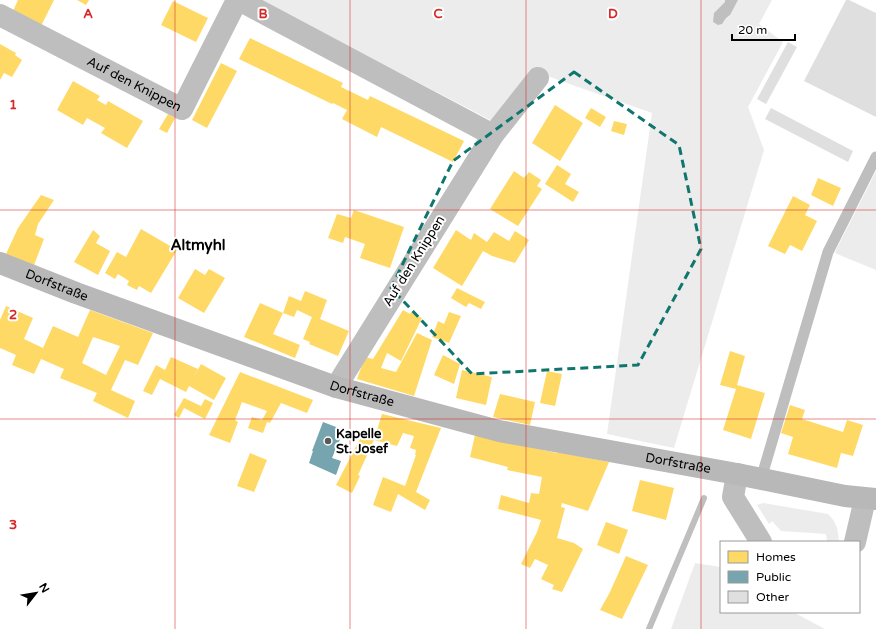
<svg xmlns="http://www.w3.org/2000/svg" width="876" height="629" viewBox="0 0 876 629" font-family="'Varela Round',sans-serif">
<rect width="100%" height="100%" fill="#fff"/>
<path fill="#ececec" d="M 261,0 L 772,0 L 759,24 L 783,42 L 748,107 L 764,150 L 674,448 L 607,434 L 652,113 L 547,76 L 496,123 Z
M 876,171 L 876,270 L 837,254 L 835,252 Z
M 763,503 L 828,514 C 837,523 838,529 839,542 L 827,542 L 826,534 L 781,531 L 772,521 L 769,524 L 757,505 Z
M 695,563 L 721,567 L 721,612 L 793,612 L 825,629 L 671,629 Z"/>
<path fill="#bfbfbf" d="M 725,0 L 738,0 L 730,15 L 726,18 L 722,24 L 718,25 L 713,22 L 714,13 L 725,2 Z"/>
<path fill="#ffd966" fill-rule="evenodd" d="M 18,0 L 54,0 L 41,26 L 13,11 Z
M 77,0 L 89,0 L 86,5 Z
M 173,1 L 208,18 L 196,42 L 161,25 Z
M 250,38 L 343,83 L 341,87 L 368,100 L 370,96 L 464,141 L 453,162 L 381,127 L 377,137 L 342,119 L 347,110 L 333,103 L 332,104 L 239,59 Z
M 0,44 L 16,53 L 15,55 L 22,60 L 12,77 L 4,73 L 0,80 Z
M 221,63 L 237,71 L 207,128 L 192,120 Z
M 73,81 L 100,96 L 97,100 L 106,105 L 108,101 L 143,121 L 127,148 L 101,133 L 105,128 L 87,118 L 83,125 L 57,110 Z
M 555,105 L 583,123 L 560,161 L 532,143 Z
M 591,108 L 606,117 L 600,127 L 585,118 Z
M 168,114 L 175,118 L 167,133 L 159,129 Z
M 614,121 L 627,124 L 624,135 L 611,131 Z
M 557,165 L 571,174 L 565,184 L 579,192 L 573,202 L 545,184 Z
M 514,171 L 524,178 L 529,172 L 541,180 L 537,186 L 542,189 L 518,226 L 490,209 Z
M 818,178 L 841,188 L 833,206 L 811,195 Z
M 41,195 L 54,200 L 38,224 L 35,235 L 44,239 L 34,265 L 6,254 L 18,228 Z
M 793,196 L 810,205 L 805,215 L 817,221 L 802,251 L 790,245 L 785,254 L 768,246 Z
M 354,210 L 404,227 L 390,268 L 360,258 L 365,244 L 345,237 L 343,243 L 328,238 L 337,214 L 351,218 Z
M 141,229 L 177,250 L 151,293 L 139,286 L 137,290 L 127,285 L 129,281 L 118,274 L 115,279 L 105,273 L 117,252 L 126,257 Z
M 93,230 L 100,236 L 96,243 L 110,251 L 98,275 L 74,262 Z
M 456,230 L 471,240 L 474,233 L 487,242 L 494,232 L 509,241 L 515,231 L 529,240 L 515,263 L 492,256 L 483,251 L 462,286 L 433,268 Z
M 195,269 L 205,275 L 209,269 L 225,278 L 204,313 L 178,298 Z
M 457,288 L 485,302 L 481,309 L 469,303 L 466,307 L 451,298 Z
M 305,291 L 327,300 L 320,319 L 349,331 L 338,356 L 309,344 L 310,342 L 303,339 L 312,317 L 297,310 L 294,317 L 283,313 L 289,296 L 301,301 Z
M 260,303 L 283,313 L 273,334 L 300,345 L 295,358 L 244,337 Z
M 6,306 L 33,318 L 24,339 L 43,348 L 53,326 L 78,337 L 90,310 L 153,333 L 138,365 L 125,360 L 111,390 L 135,401 L 128,418 L 93,401 L 97,393 L 60,378 L 64,369 L 41,359 L 34,374 L 12,365 L 16,355 L 0,348 L 0,320 ZM 93,337 L 120,346 L 106,375 L 82,363 Z
M 403,310 L 410,314 L 411,312 L 422,318 L 401,361 L 387,353 L 381,368 L 396,372 L 417,333 L 432,340 L 414,396 L 357,379 L 365,357 L 373,359 Z
M 449,312 L 461,316 L 449,343 L 432,337 L 438,321 L 444,324 Z
M 730,351 L 745,356 L 737,385 L 765,393 L 751,439 L 723,430 L 736,389 L 720,385 Z
M 443,355 L 460,364 L 454,384 L 434,375 Z
M 171,357 L 198,369 L 193,379 L 201,364 L 226,378 L 214,400 L 189,386 L 186,392 L 160,379 L 152,395 L 143,391 L 156,365 L 165,370 Z
M 462,370 L 492,377 L 486,405 L 456,398 Z
M 547,371 L 562,374 L 555,406 L 540,403 Z
M 240,372 L 313,400 L 307,413 L 281,403 L 270,423 L 267,422 L 263,433 L 248,428 L 252,417 L 262,420 L 267,411 L 242,402 L 235,420 L 238,422 L 230,443 L 209,435 Z
M 500,394 L 535,402 L 530,425 L 493,417 Z
M 184,398 L 201,406 L 205,399 L 213,403 L 205,419 L 184,408 L 179,418 L 174,415 Z
M 790,405 L 805,410 L 802,419 L 843,432 L 847,420 L 863,425 L 853,456 L 841,453 L 837,468 L 788,454 L 793,437 L 781,433 Z
M 382,414 L 441,428 L 416,492 L 430,500 L 425,510 L 398,494 L 391,512 L 373,505 L 383,477 L 405,486 L 416,455 L 415,455 L 416,450 L 410,448 L 414,436 L 403,433 L 397,446 L 374,440 Z
M 475,435 L 557,453 L 558,452 L 609,462 L 588,511 L 562,503 L 561,507 L 565,508 L 557,538 L 574,543 L 583,549 L 562,592 L 552,589 L 554,585 L 541,579 L 548,565 L 535,559 L 530,568 L 521,564 L 537,532 L 541,520 L 498,509 L 501,495 L 529,503 L 531,493 L 539,494 L 542,477 L 507,470 L 508,467 L 470,457 Z
M 361,437 L 374,440 L 358,475 L 360,476 L 352,493 L 336,485 Z
M 250,453 L 267,460 L 254,492 L 237,486 Z
M 640,480 L 674,488 L 666,520 L 632,511 Z
M 606,522 L 628,530 L 619,554 L 597,545 Z
M 626,556 L 648,565 L 622,619 L 600,610 L 610,592 Z"/>
<path fill="#76a5af" d="M 323,422 L 344,430 L 332,458 L 341,461 L 336,475 L 309,463 L 313,451 L 312,451 Z"/>
<g fill="none" stroke-linecap="round" stroke-linejoin="round">
<path stroke="#bfbfbf" stroke-width="6" d="M 649,629 L 704,498"/>
</g>
<path fill="#dfdfdf" d="M 846,0 L 849,0 L 876,13 L 876,117 L 804,81 Z
M 788,42 L 797,47 L 766,104 L 757,99 Z
M 771,108 L 853,151 L 848,162 L 765,119 Z"/>
<g fill="none" stroke-linecap="round" stroke-linejoin="round">
<path stroke="#bebebe" stroke-width="11" d="M 761,479 L 828,252 L 876,157"/>
<g stroke="#bebebe" stroke-width="22">
<path d="M 239,0 L 493,135 L 336,387"/>
<path id="s1" d="M 0,15 L 182,109 L 237,0"/>
<path d="M 493,135 L 538,78"/>
<path d="M 737,474 L 733,497 L 761,542"/>
<path d="M 855,542 L 865,499"/>
</g>
<path stroke="#b8b8b8" stroke-width="22" id="s2" d="M 0,263 L 76,293 L 336,387 L 499,431 L 737,474 L 845,496 L 876,499"/>
</g>
<path fill="none" stroke="#0f766e" stroke-width="3" stroke-dasharray="8 5" stroke-linejoin="round" d="M 574,72 L 679,145 L 701,249 L 638,365 L 472,374 L 391,288 L 453,161 Z"/>
<path fill="none" stroke="#d62828" stroke-width="1" stroke-opacity="0.55" d="M 175,0 L 175,629M 350,0 L 350,629M 526,0 L 526,629M 701,0 L 701,629M 0,210 L 876,210M 0,419 L 876,419"/>
<circle fill="#595959" stroke="#fff" stroke-width="1.5" cx="328" cy="441" r="4"/>
<g text-anchor="middle" dominant-baseline="central" stroke-width="4" stroke-linejoin="round" paint-order="stroke">
<g font-size="13" fill="#000" stroke="#fff">
<text stroke="none"><textPath href="#s1" startOffset="151">Auf den Knippen</textPath></text>
<text transform="translate(414 261) rotate(-58)">Auf den Knippen</text>
<text stroke="none"><textPath href="#s2" startOffset="61">Dorfstraße</textPath></text>
<text stroke="none"><textPath href="#s2" startOffset="385">Dorfstraße</textPath></text>
<text stroke="none"><textPath href="#s2" startOffset="709">Dorfstraße</textPath></text>
</g>
<g font-size="13" font-weight="bold" fill="#000" stroke="#fff" text-anchor="start">
<text x="336" y="434">Kapelle<tspan x="336" dy="15">St. Josef</tspan></text>
</g>
<g font-size="15" font-weight="bold" fill="#000" stroke="#fff">
<text x="198" y="245">Altmyhl</text>
</g>
</g>
<g font-size="13" text-anchor="middle" font-weight="bold" fill="#d62828" stroke="#fff" stroke-width="4" stroke-linejoin="round" paint-order="stroke">
<text x="88" y="18">A</text>
<text x="263" y="18">B</text>
<text x="438" y="18">C</text>
<text x="613" y="18">D</text>
<text x="13" y="109">1</text>
<text x="13" y="319">2</text>
<text x="13" y="529">3</text>
</g>
<rect x="720" y="541" width="140" height="72" fill="#ffffff" stroke="#999999"/>
<rect x="728" y="551" width="20" height="12" fill="#ffd966" stroke="#999999"/>
<text x="756" y="561" font-size="12" fill="#000000">Homes</text>
<rect x="728" y="571" width="20" height="12" fill="#76a5af" stroke="#999999"/>
<text x="756" y="581" font-size="12" fill="#000000">Public</text>
<rect x="728" y="591" width="20" height="12" fill="#dfdfdf" stroke="#999999"/>
<text x="756" y="601" font-size="12" fill="#000000">Other</text>
<g transform="translate(36 593) rotate(59)" stroke="#ffffff" stroke-width="3" paint-order="stroke">
<path d="M0-3L7 15L0 10L-7 15Z" fill="#000000"/>
<text y="-6" font-size="11" font-weight="bold" text-anchor="middle" fill="#000000">N</text>
</g>
<path d="M732 34v6h63v-6" fill="none" stroke="#000000" stroke-width="2"/>
<text x="738" y="34" font-size="12" fill="#000000" stroke="#ffffff" stroke-width="3" paint-order="stroke">20 m</text>
</svg>
